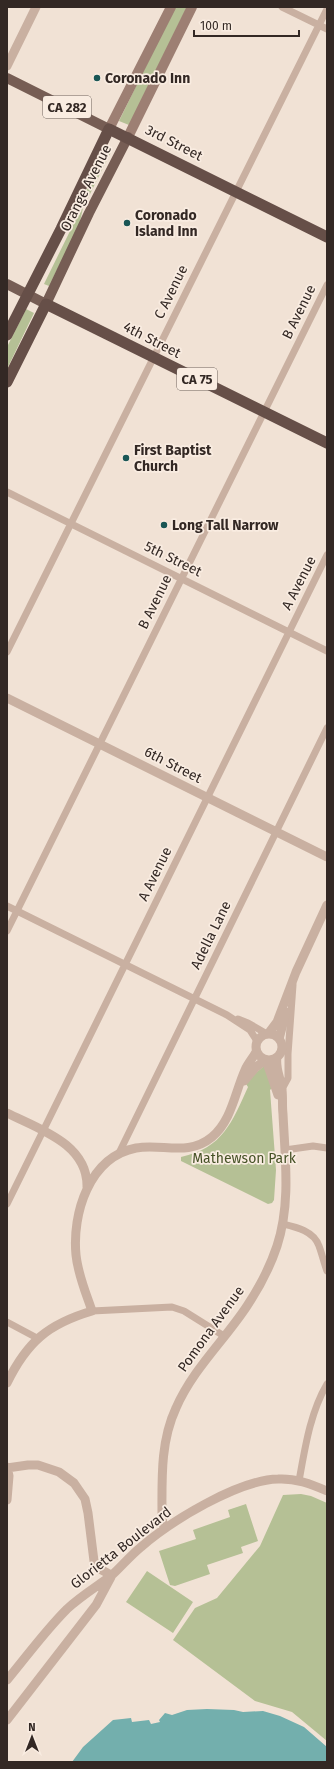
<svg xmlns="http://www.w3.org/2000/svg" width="334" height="1769" viewBox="0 0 334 1769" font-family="'Fira Sans',sans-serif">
<rect width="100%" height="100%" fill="#f1e2d5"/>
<path fill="#b5c095" d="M 175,7 L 187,7 L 129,125 L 119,121 Z
M 108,148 L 112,150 L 83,208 L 79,226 L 49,286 L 44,284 L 71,229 L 74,217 L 89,185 L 94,170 L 99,159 Z
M 26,309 L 34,313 L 7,369 L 7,347 Z
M 264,1066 L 273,1087 L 270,1090 L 276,1170 L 274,1200 L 272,1203 L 268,1204 L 181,1161 L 181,1157 C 223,1148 232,1122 248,1087 L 246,1084 L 250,1078 Z
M 301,1494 L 311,1496 L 327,1503 L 327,1741 L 292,1712 L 255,1701 L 173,1640 L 195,1608 L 217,1598 L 260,1546 L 283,1495 Z
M 246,1504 L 258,1541 L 241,1547 L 243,1553 L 207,1565 L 210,1574 L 175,1586 L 170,1585 L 159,1551 L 196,1539 L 193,1530 L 230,1517 L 228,1510 Z
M 147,1571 L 193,1602 L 173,1633 L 126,1602 Z"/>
<path fill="#73afad" d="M 207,1709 L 234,1710 L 243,1712 L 263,1711 L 280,1716 L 304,1727 L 327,1747 L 327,1762 L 72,1762 L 83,1747 L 113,1720 L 131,1718 L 132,1722 L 149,1720 L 151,1724 L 160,1722 L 159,1720 L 165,1713 L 172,1715 L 187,1710 Z"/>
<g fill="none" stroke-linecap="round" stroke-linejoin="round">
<path stroke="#c9b0a1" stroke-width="7" d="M 282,7 L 327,29
M 7,492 L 327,651
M 7,652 L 327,9
M 7,906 L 227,1015 L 250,1030 L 257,1041
M 7,931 L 327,285
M 238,1019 L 248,1023 L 267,1034
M 282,1089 L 288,1078 L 288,1054 L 293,985
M 285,1150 L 313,1146 L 327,1148
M 119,1153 L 327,728
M 7,1204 L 327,555
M 283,1224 C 296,1227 314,1231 319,1246 C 322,1254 324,1263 327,1271
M 92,1311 L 172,1307 L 184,1311 L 224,1336
M 7,1322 L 37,1338
M 299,1481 C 305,1448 310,1413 327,1384"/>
<path stroke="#c9b0a1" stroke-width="9" d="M 7,66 L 36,7
M 7,698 L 327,857
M256 1047a13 13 0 1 1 26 0a13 13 0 1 1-26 0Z
M 268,1034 L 277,1022 L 296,972 L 327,905
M 279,1039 L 286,1012
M 266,1060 L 278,1095
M 244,1081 L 255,1068 L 265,1060
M 7,1113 C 39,1129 88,1144 87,1187
M 7,1383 C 27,1342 48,1324 92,1311 C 86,1293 78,1275 76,1255 C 72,1214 89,1157 136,1148 C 162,1143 188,1157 212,1137 C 232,1120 235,1092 245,1070 C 248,1063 253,1058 256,1052
M 7,1467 L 9,1476 L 7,1500
M 7,1468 L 28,1465 L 38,1465 L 59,1472 L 74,1483 L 85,1499 L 88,1513 L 94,1561 L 98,1568 L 111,1575
M 164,1529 L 162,1518 C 162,1481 160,1442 176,1408 C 193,1369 224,1341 247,1306 C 259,1288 270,1267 277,1246 C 291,1203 285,1158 283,1114 C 282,1106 283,1098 282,1090 C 281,1078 275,1069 277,1057
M 7,1680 C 27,1656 45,1631 67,1609 C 81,1596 96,1587 111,1576 C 121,1567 130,1556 141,1547 C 171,1521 238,1480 278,1479 C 295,1478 311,1484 327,1491
M 7,1720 L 96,1605 L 111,1577"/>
<path stroke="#9d7f73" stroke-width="10" d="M 109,129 L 171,7
M 128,137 L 192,7"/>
<path stroke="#765d54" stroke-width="10" d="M 7,78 L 109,129
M 7,284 L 46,304 L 89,213 L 128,137"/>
<path stroke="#664f48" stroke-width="11" d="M 7,335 L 61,229 L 109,129 L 327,237
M 7,382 L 46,304 L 327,443"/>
</g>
<g fill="#195655" stroke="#f9ece1" stroke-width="1.5">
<circle cx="97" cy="78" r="4"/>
<circle cx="127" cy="223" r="4"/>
<circle cx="126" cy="458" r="4"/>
<circle cx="164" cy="525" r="4"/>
</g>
<g text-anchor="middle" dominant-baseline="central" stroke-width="3.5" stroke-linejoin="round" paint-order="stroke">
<g fill="#f9ece1" stroke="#6e635d" stroke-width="1">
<rect x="43" y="96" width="48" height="22" rx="3"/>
<rect x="177" y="368" width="40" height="22" rx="3"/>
</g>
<g font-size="13" font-weight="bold" fill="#332824">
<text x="67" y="107">CA 282</text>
<text x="197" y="379">CA 75</text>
</g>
<g font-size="14" font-weight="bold" fill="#332824" stroke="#f9ece1" text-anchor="start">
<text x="105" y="78">Coronado Inn</text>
<text x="135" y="215">Coronado<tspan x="135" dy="16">Island Inn</tspan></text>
<text x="134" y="450">First Baptist<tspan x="134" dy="16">Church</tspan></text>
<text x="172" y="525">Long Tall Narrow</text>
</g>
<g font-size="14" fill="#332824" stroke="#f9ece1">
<text transform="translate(174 143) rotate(27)">3rd Street</text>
<text transform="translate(86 188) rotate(-63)">Orange Avenue</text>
<text transform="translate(171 292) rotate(-64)">C Avenue</text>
<text transform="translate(299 312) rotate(-64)">B Avenue</text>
<text transform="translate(152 340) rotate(27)">4th Street</text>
<text transform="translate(173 559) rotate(26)">5th Street</text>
<text transform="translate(299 583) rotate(-63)">A Avenue</text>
<text transform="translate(155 602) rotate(-64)">B Avenue</text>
<text transform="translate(173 765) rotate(27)">6th Street</text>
<text transform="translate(155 874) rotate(-64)">A Avenue</text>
<text transform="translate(211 935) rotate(-64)">Adella Lane</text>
<text transform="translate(211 1329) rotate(-54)">Pomona Avenue</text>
<text transform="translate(121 1548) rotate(-38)">Glorietta Boulevard</text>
</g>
<g font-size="14" fill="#465227" stroke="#f9ece1">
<text x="244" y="1158">Mathewson Park</text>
</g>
</g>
<rect width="334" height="1769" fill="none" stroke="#332824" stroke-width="16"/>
<g transform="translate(32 1737)" stroke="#f9ece1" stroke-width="3" paint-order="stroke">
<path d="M0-3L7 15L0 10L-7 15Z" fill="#332824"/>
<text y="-6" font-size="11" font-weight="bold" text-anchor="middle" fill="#332824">N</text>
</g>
<path d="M194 30v6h105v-6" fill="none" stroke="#332824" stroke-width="2"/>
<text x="200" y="30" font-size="12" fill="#332824" stroke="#f9ece1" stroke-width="3" paint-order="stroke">100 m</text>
</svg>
